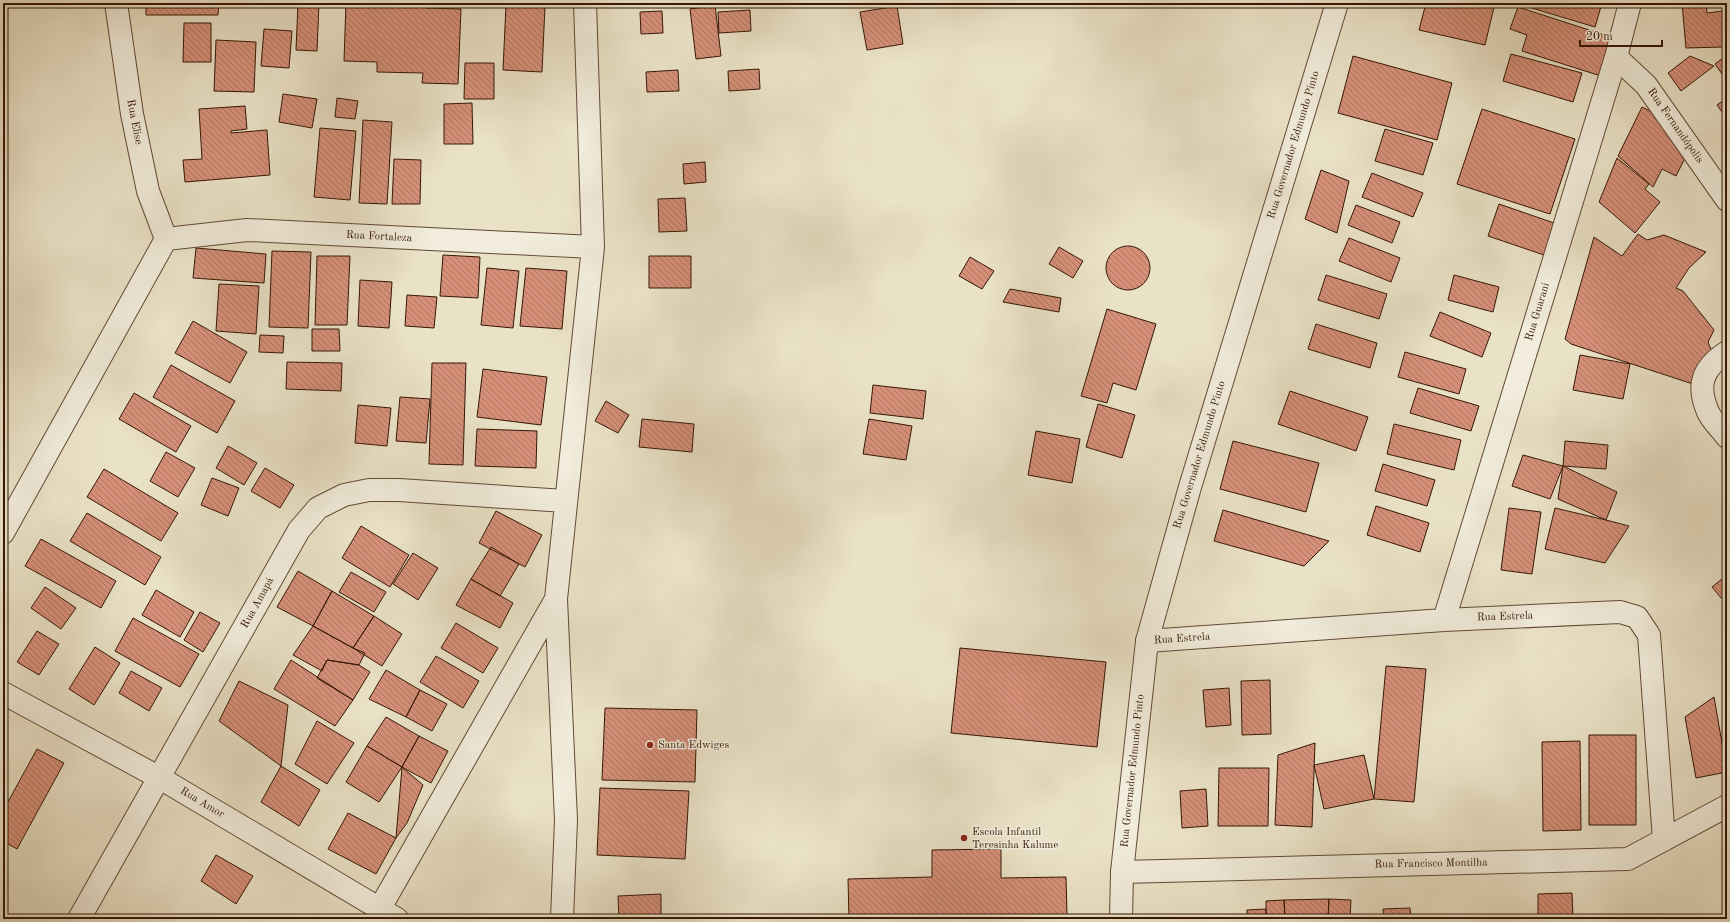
<svg xmlns="http://www.w3.org/2000/svg" width="1730" height="922" viewBox="0 0 1730 922" font-family="'Old Standard TT',serif">
<defs>
<pattern id="building-back-hatch" width="6" height="6" patternUnits="userSpaceOnUse"><rect width="6" height="6" fill="#d6907a"/><path d="M-1 5l2 2M0 0l6 6M5-1l2 2" fill="none" stroke="#ae7562"/></pattern>
</defs>
<rect width="100%" height="100%" fill="#eae2c7"/>
<filter id="stains"><feTurbulence type="fractalNoise" baseFrequency=".005" numOctaves="4"/><feColorMatrix values="0 0 0 0 .2 0 0 0 0 .09 0 0 0 0 .02 0 0 0 .5 -.17"/></filter>
<radialGradient id="worn" r=".72"><stop offset=".6" stop-color="#630" stop-opacity="0"/><stop offset="1" stop-color="#630" stop-opacity=".3"/></radialGradient>
<path fill="url(#building-back-hatch)" stroke="#351604" d="M 146,3 L 219,3 L 218,15 L 146,15 Z
M 298,3 L 319,3 L 317,51 L 296,50 Z
M 346,3 L 426,3 L 426,8 L 461,9 L 458,84 L 422,83 L 423,73 L 377,72 L 377,62 L 344,61 Z
M 634,3 L 669,3 L 669,6 L 634,7 Z
M 1426,3 L 1495,3 L 1485,45 L 1419,30 Z
M 1525,3 L 1602,3 L 1595,27 L 1525,6 Z
M 1682,3 L 1706,3 L 1707,13 L 1723,11 L 1723,47 L 1686,48 Z
M 506,5 L 545,6 L 542,72 L 503,70 Z
M 715,5 L 721,56 L 696,59 L 690,9 Z
M 897,6 L 903,44 L 867,50 L 860,12 Z
M 1518,7 L 1617,39 L 1604,77 L 1522,51 L 1527,35 L 1510,29 Z
M 750,10 L 751,31 L 719,33 L 718,12 Z
M 662,11 L 663,33 L 641,34 L 640,12 Z
M 184,23 L 211,23 L 211,62 L 183,62 Z
M 264,29 L 292,31 L 289,68 L 261,66 Z
M 216,40 L 256,42 L 254,92 L 214,91 Z
M 1511,54 L 1582,73 L 1573,102 L 1503,81 Z
M 1727,55 L 1727,81 L 1715,64 Z
M 1353,56 L 1452,83 L 1437,140 L 1338,113 Z
M 1690,56 L 1714,66 L 1681,91 L 1668,73 Z
M 465,63 L 494,63 L 494,99 L 464,99 Z
M 759,69 L 760,89 L 729,91 L 728,71 Z
M 678,70 L 679,91 L 647,92 L 646,72 Z
M 283,94 L 317,99 L 312,128 L 279,122 Z
M 337,98 L 358,101 L 355,119 L 335,117 Z
M 1727,98 L 1727,119 L 1717,105 Z
M 472,103 L 473,144 L 444,144 L 444,104 Z
M 245,106 L 247,129 L 231,131 L 231,133 L 267,130 L 270,175 L 185,182 L 183,160 L 202,159 L 199,109 Z
M 1642,107 L 1670,121 L 1689,150 L 1676,176 L 1662,169 L 1653,187 L 1618,156 Z
M 1482,109 L 1575,139 L 1550,214 L 1457,184 Z
M 363,120 L 392,122 L 387,204 L 359,203 Z
M 320,128 L 356,131 L 350,200 L 314,197 Z
M 1385,129 L 1433,143 L 1423,175 L 1375,161 Z
M 1617,158 L 1649,184 L 1645,189 L 1660,202 L 1635,233 L 1599,202 Z
M 394,159 L 421,160 L 420,204 L 392,204 Z
M 705,162 L 706,182 L 684,184 L 683,164 Z
M 1321,170 L 1349,181 L 1337,233 L 1305,219 Z
M 1372,173 L 1423,193 L 1413,217 L 1362,197 Z
M 685,198 L 687,231 L 659,232 L 658,199 Z
M 1499,204 L 1554,223 L 1544,255 L 1488,236 Z
M 1356,205 L 1400,222 L 1392,243 L 1348,225 Z
M 1638,234 L 1647,240 L 1664,235 L 1706,252 L 1689,268 L 1676,288 L 1683,291 L 1714,330 L 1708,342 L 1713,354 L 1702,387 L 1571,344 L 1565,339 L 1594,237 L 1622,256 Z
M 1349,238 L 1400,258 L 1391,282 L 1339,261 Z
M1106 268a22 22 0 1 1 44 0a22 22 0 1 1-44 0Z
M 1059,247 L 1083,261 L 1073,278 L 1049,264 Z
M 196,248 L 266,254 L 264,283 L 193,278 Z
M 272,251 L 311,252 L 308,328 L 269,327 Z
M 443,255 L 480,257 L 478,298 L 440,296 Z
M 317,256 L 350,256 L 347,325 L 315,325 Z
M 649,256 L 691,256 L 691,288 L 649,288 Z
M 970,257 L 994,271 L 982,289 L 959,276 Z
M 487,268 L 519,271 L 513,328 L 481,325 Z
M 526,268 L 567,271 L 562,329 L 520,326 Z
M 1326,275 L 1387,294 L 1379,319 L 1318,300 Z
M 1454,275 L 1499,287 L 1493,312 L 1448,300 Z
M 360,280 L 392,282 L 389,328 L 358,326 Z
M 219,284 L 259,286 L 256,334 L 216,331 Z
M 1010,289 L 1061,298 L 1059,312 L 1003,302 Z
M 407,295 L 437,297 L 434,328 L 405,326 Z
M 1107,309 L 1156,324 L 1136,390 L 1113,383 L 1107,403 L 1081,396 Z
M 1440,312 L 1491,333 L 1482,357 L 1430,336 Z
M 193,321 L 247,352 L 230,383 L 175,353 Z
M 1316,324 L 1377,343 L 1370,368 L 1308,349 Z
M 312,329 L 339,329 L 340,351 L 312,351 Z
M 260,335 L 284,336 L 283,353 L 259,352 Z
M 1405,352 L 1466,369 L 1459,394 L 1398,377 Z
M 1580,355 L 1630,364 L 1623,399 L 1573,390 Z
M 287,362 L 342,363 L 341,391 L 286,389 Z
M 432,363 L 466,363 L 463,465 L 429,464 Z
M 171,365 L 235,401 L 217,433 L 153,397 Z
M 483,369 L 547,377 L 541,425 L 477,417 Z
M 873,385 L 926,391 L 923,419 L 870,413 Z
M 1418,388 L 1479,406 L 1471,431 L 1410,413 Z
M 1290,391 L 1368,417 L 1356,451 L 1278,424 Z
M 134,393 L 191,426 L 176,452 L 119,419 Z
M 400,397 L 430,399 L 426,443 L 396,441 Z
M 606,401 L 629,415 L 618,433 L 595,421 Z
M 1098,404 L 1135,415 L 1122,458 L 1086,447 Z
M 358,405 L 391,408 L 387,446 L 355,443 Z
M 642,419 L 694,424 L 692,452 L 639,447 Z
M 869,419 L 912,426 L 906,460 L 863,454 Z
M 1394,424 L 1461,440 L 1454,470 L 1387,454 Z
M 477,429 L 537,431 L 536,468 L 475,466 Z
M 1036,431 L 1080,439 L 1072,483 L 1028,475 Z
M 1233,441 L 1319,463 L 1306,512 L 1220,489 Z
M 1565,441 L 1608,445 L 1606,469 L 1563,466 Z
M 228,446 L 257,463 L 244,485 L 216,468 Z
M 166,452 L 195,468 L 178,497 L 150,481 Z
M 1523,455 L 1563,466 L 1550,499 L 1512,486 Z
M 1383,464 L 1435,480 L 1427,506 L 1375,491 Z
M 1563,466 L 1617,492 L 1606,520 L 1558,499 Z
M 265,468 L 294,485 L 280,508 L 251,491 Z
M 104,469 L 178,513 L 161,541 L 87,497 Z
M 212,478 L 239,488 L 228,516 L 201,505 Z
M 1376,506 L 1429,523 L 1420,552 L 1367,535 Z
M 1509,508 L 1541,512 L 1532,574 L 1501,570 Z
M 1555,508 L 1606,520 L 1629,526 L 1605,563 L 1545,549 Z
M 1223,510 L 1329,541 L 1304,566 L 1214,541 Z
M 496,511 L 542,535 L 525,567 L 479,543 Z
M 87,513 L 161,557 L 145,585 L 70,541 Z
M 361,526 L 409,555 L 390,587 L 342,558 Z
M 41,539 L 116,581 L 101,608 L 25,566 Z
M 491,547 L 519,564 L 500,596 L 471,579 Z
M 413,553 L 438,568 L 418,600 L 393,584 Z
M 298,571 L 332,591 L 313,626 L 277,607 Z
M 351,572 L 386,592 L 374,612 L 339,592 Z
M 1727,575 L 1727,605 L 1712,587 Z
M 471,579 L 513,603 L 500,628 L 456,605 Z
M 45,587 L 76,608 L 61,629 L 31,608 Z
M 156,590 L 194,612 L 180,637 L 142,615 Z
M 332,591 L 374,616 L 353,648 L 313,626 Z
M 200,612 L 220,623 L 203,652 L 184,640 Z
M 374,616 L 402,634 L 382,666 L 353,648 Z
M 133,618 L 199,654 L 180,687 L 115,651 Z
M 456,623 L 498,648 L 483,673 L 441,648 Z
M 313,626 L 353,648 L 365,653 L 359,665 L 327,660 L 322,671 L 293,655 Z
M 37,631 L 59,644 L 39,675 L 17,662 Z
M 95,647 L 120,663 L 94,705 L 69,689 Z
M 960,648 L 1106,662 L 1097,747 L 951,733 Z
M 436,656 L 479,681 L 463,708 L 420,682 Z
M 291,660 L 353,700 L 335,726 L 274,689 Z
M 327,660 L 359,665 L 370,672 L 353,700 L 317,678 Z
M 1386,666 L 1426,669 L 1414,802 L 1374,799 Z
M 386,670 L 420,690 L 406,717 L 369,699 Z
M 131,671 L 162,688 L 149,711 L 119,693 Z
M 1270,680 L 1271,734 L 1242,735 L 1241,681 Z
M 239,681 L 288,705 L 281,766 L 219,721 Z
M 1229,688 L 1231,725 L 1206,727 L 1203,690 Z
M 420,690 L 447,704 L 432,731 L 406,717 Z
M 1714,697 L 1727,772 L 1696,778 L 1685,717 Z
M 605,708 L 697,710 L 695,782 L 602,780 Z
M 386,717 L 419,736 L 402,767 L 367,746 Z
M 317,721 L 354,743 L 327,784 L 295,764 Z
M 1589,735 L 1636,735 L 1636,825 L 1589,825 Z
M 419,736 L 448,751 L 431,783 L 402,767 Z
M 1580,741 L 1581,830 L 1543,831 L 1542,742 Z
M 1315,743 L 1312,827 L 1275,825 L 1278,755 Z
M 367,746 L 402,767 L 379,802 L 346,782 Z
M 37,749 L 64,763 L 17,849 L 3,841 L 3,811 Z
M 1364,755 L 1374,799 L 1324,809 L 1314,765 Z
M 281,766 L 320,790 L 299,826 L 261,802 Z
M 402,767 L 423,785 L 407,823 L 396,838 Z
M 1219,768 L 1269,768 L 1268,826 L 1218,826 Z
M 600,788 L 689,791 L 685,859 L 597,855 Z
M 1206,789 L 1208,826 L 1182,828 L 1180,791 Z
M 348,813 L 396,838 L 376,874 L 328,849 Z
M 1001,849 L 1001,878 L 1066,877 L 1067,915 L 992,917 L 992,919 L 849,919 L 848,879 L 932,877 L 932,850 Z
M 216,855 L 253,876 L 236,904 L 201,881 Z
M 1572,893 L 1573,919 L 1538,919 L 1538,894 Z
M 661,894 L 661,919 L 619,919 L 618,896 Z
M 1329,899 L 1328,919 L 1285,919 L 1284,900 Z
M 1329,899 L 1351,900 L 1350,919 L 1328,919 Z
M 1284,900 L 1285,918 L 1266,919 L 1266,901 Z
M 1410,908 L 1411,919 L 1384,919 L 1383,909 Z
M 1266,909 L 1266,919 L 1247,919 L 1247,910 Z
M 237,915 L 246,919 L 234,919 Z"/>
<g fill="none" stroke-linecap="round" stroke-linejoin="round">
<defs>
<path id="minor" d="M 116,3 L 132,114 L 148,191 L 166,239
M 1616,57 L 1646,85 L 1727,200
M 166,239 L 247,230 L 593,247
M 1727,352 C 1703,368 1696,384 1708,412 C 1712,421 1721,429 1727,437
M 3,533 L 166,239
M 1444,620 L 1616,57 L 1630,3
M 1147,641 L 1444,620 L 1620,612 L 1637,617 L 1649,635 L 1664,840
M 3,693 L 160,778 L 397,919
M 1122,872 L 1628,859 L 1727,806
M 380,908 L 556,599
M 79,919 L 299,530 L 318,508 L 344,495 L 369,490 L 399,490 L 565,501
M 562,919 L 566,820 L 556,599 L 593,247 L 585,3"/>
<path id="tertiary" d="M 1121,919 L 1122,872 L 1147,641 L 1190,487 L 1337,3"/>
</defs>
<use href="#minor" stroke="#624935" stroke-width="24"/>
<use href="#tertiary" stroke="#624935" stroke-width="24"/>
<use href="#minor" stroke="#f1ecdb" stroke-width="22"/>
<use href="#tertiary" stroke="#f1ecdb" stroke-width="22"/>
</g>
<g fill="#8f2418" stroke="#f1ecdb" stroke-width="1.5">
<circle cx="650" cy="745" r="4"/>
<circle cx="964" cy="838" r="4"/>
</g>
<g text-anchor="middle" dominant-baseline="central" stroke-width="3" stroke-linejoin="round" paint-order="stroke">
<g font-size="11" fill="#351604" stroke="#f1ecdb">
<text transform="translate(134 122) rotate(79)">Rua Elise</text>
<text transform="translate(1675 126) rotate(55)">Rua Fernandópolis</text>
<text transform="translate(1294 145) rotate(-73)">Rua Governador Edmundo Pinto</text>
<text transform="translate(379 237) rotate(3)">Rua Fortaleza</text>
<text transform="translate(1538 312) rotate(-73)">Rua Guarani</text>
<text transform="translate(1200 455) rotate(-73)">Rua Governador Edmundo Pinto</text>
<text transform="translate(258 603) rotate(-61)">Rua Amapá</text>
<text transform="translate(1505 617) rotate(-2)">Rua Estrela</text>
<text transform="translate(1182 639) rotate(-4)">Rua Estrela</text>
<text transform="translate(1133 771) rotate(-84)">Rua Governador Edmundo Pinto</text>
<text transform="translate(202 803) rotate(31)">Rua Amor</text>
<text transform="translate(1431 864) rotate(-1)">Rua Francisco Montilha</text>
</g>
<g font-size="11" fill="#351604" stroke="#f1ecdb" text-anchor="start">
<text x="658" y="745">Santa Edwiges</text>
<text x="972" y="832">Escola Infantil<tspan x="972" dy="13">Teresinha Kalume</tspan></text>
</g>
</g>
<rect width="1730" height="922" fill="none" stroke="#eae2c7" stroke-width="16"/>
<rect x="4" y="4" width="1722" height="914" fill="none" stroke="#351604" stroke-width="2"/>
<rect x="8" y="8" width="1714" height="906" fill="none" stroke="#351604"/>
<path d="M1580 40v6h82v-6" fill="none" stroke="#351604" stroke-width="2"/>
<text x="1586" y="40" font-size="12" fill="#351604" stroke="#f1ecdb" stroke-width="3" paint-order="stroke">20 m</text>
<rect width="100%" height="100%" filter="url(#stains)"/>
<rect width="100%" height="100%" fill="url(#worn)"/>
</svg>
